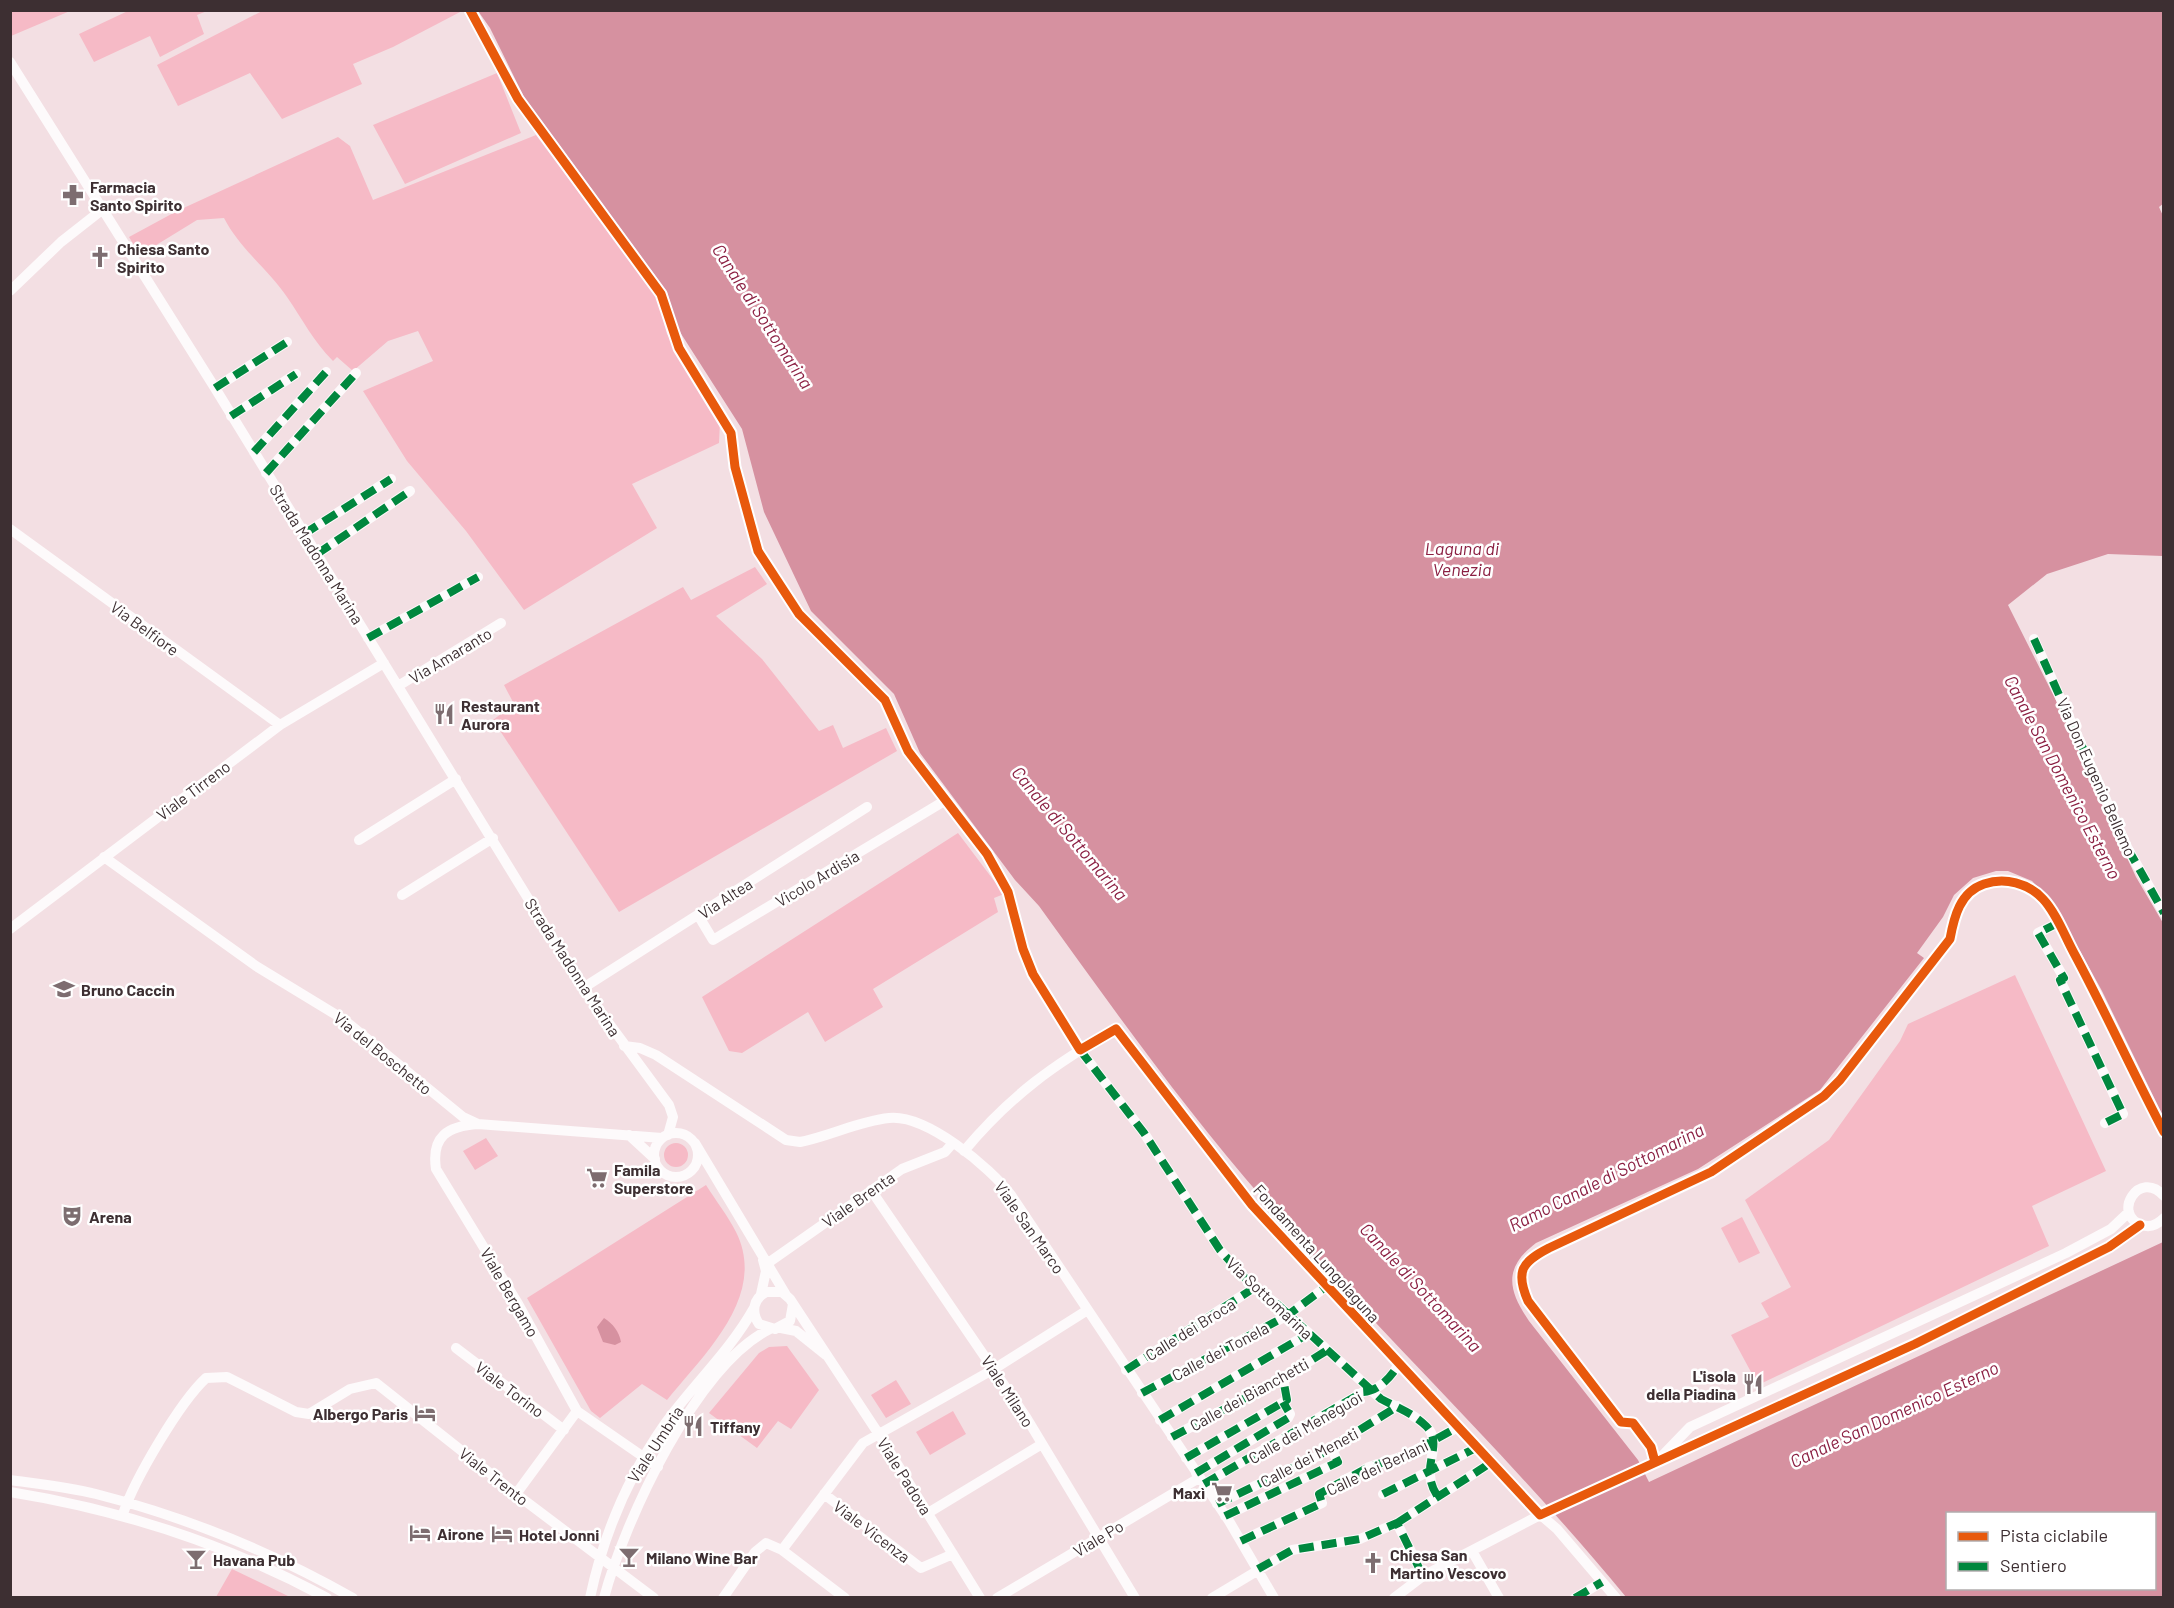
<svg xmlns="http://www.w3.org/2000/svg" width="2174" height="1608" viewBox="0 0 2174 1608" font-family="Barlow,sans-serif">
<rect width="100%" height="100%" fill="#f3dfe3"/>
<path fill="#f6bac6" d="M 11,10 L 70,10 L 70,11 L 11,36 Z
M 130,10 L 207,10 L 207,11 L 197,15 L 204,34 L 160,57 L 150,36 L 94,62 L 79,34 Z
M 264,10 L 462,10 L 462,11 L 393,47 L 353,64 L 362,84 L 282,119 L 250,73 L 178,106 L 157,65 Z
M 497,73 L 521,133 L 405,184 L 373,125 Z
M 536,135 L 657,298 L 667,334 L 720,422 L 719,443 L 632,484 L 657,528 L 524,610 L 466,531 L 407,461 L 363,391 L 433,361 L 418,331 L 388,341 L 353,371 L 337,357 L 333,361 C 313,341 303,320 287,297 C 268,269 240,249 224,218 L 197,220 L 140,255 L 129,237 L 177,211 L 338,137 L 350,146 L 373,200 Z
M 755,567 L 767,584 L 716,616 L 762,659 L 819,731 L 833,725 L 843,748 L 886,728 L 897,751 L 619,912 L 493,720 L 514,704 L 504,685 L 683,587 L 691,600 Z
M 958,833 L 1004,894 L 994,898 L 998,912 L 873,989 L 883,1007 L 825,1042 L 808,1012 L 742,1053 L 729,1051 L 702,997 Z
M 2015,975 L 2106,1171 L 2032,1206 L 2049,1246 L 1758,1385 L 1731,1335 L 1769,1317 L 1761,1303 L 1791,1287 L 1745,1200 L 1829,1140 L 1900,1041 L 1908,1024 Z
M 486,1138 L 498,1156 L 475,1170 L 463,1151 Z
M664 1155a12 12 0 1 1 24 0a12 12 0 1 1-24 0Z
M 706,1185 C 716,1201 728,1216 736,1232 C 768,1296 704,1354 667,1400 L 642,1384 L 600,1418 L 591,1411 L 527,1298 Z
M 1742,1217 L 1760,1253 L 1739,1263 L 1721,1228 Z
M 787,1346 L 819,1390 L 791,1429 L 778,1421 L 757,1448 L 709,1413 L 759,1353 L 769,1347 Z
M 896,1380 L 911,1404 L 886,1418 L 871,1395 Z
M 953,1411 L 966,1434 L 930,1455 L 916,1432 Z
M 232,1569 L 290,1597 L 216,1597 Z"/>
<path fill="#d691a0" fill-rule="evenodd" d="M 478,11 L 2163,11 L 2164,203 L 2159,207 L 2164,218 L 2163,556 L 2108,554 L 2047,574 L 2008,605 L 2086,760 L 2082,762 L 2136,877 L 2163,923 L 2163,1116 L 2102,991 L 2054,904 L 2032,881 L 2008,871 L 1996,871 L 1973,878 L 1954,895 L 1943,917 L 1917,953 L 1924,958 L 1820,1090 L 1698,1169 L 1536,1243 C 1503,1268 1508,1290 1529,1321 L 1638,1460 L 1649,1482 L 2163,1242 L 2163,1597 L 1626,1597 C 1512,1458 1381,1335 1264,1200 C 1183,1107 1111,1006 1039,906 L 1015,880 L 920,753 L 894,694 L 811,611 L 764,512 L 742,429 L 678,329 L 667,292 L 524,97 L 490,28 ZM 1948,1514 L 2154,1514 L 2154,1588 L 1948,1588 Z
M 604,1318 C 613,1324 619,1331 621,1342 L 615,1345 L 603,1342 L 597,1327 Z"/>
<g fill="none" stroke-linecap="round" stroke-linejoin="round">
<path stroke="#fdfafb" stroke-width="10" d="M 10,62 L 215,388 L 583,988 L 669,1105 L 673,1117 L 668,1135
M 10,291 L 61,242 L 103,209
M 215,388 L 287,342
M 231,416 L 296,374
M 731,433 L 735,467 L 758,551 L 799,614 L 885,700 L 908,751 L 987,854 L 1008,892 L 1023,949 L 1033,974 L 1080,1050 L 1144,1133 L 1220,1250 L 1254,1288 L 1277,1304 L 1381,1399 C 1396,1407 1413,1413 1426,1426 C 1446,1446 1417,1466 1438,1497
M 254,452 L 326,372
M 266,473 L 356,373
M 10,529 L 280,725
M 304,534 L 391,479
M 317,554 L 410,491
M 368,638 L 478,577
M 2034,639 L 2128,849 L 2164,913
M 398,686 L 501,623
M 359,840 L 456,779
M 104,857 L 256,966 L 343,1019 L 463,1117 L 478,1124 L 662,1138
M 402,895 L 493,838
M 698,915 L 713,940 L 946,800
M 2058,923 L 2038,933 L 2064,978 L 2060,980 L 2123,1114 L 2105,1123
M 10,929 L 280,725 L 384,663
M 583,988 L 867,807
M 624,1046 L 640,1048 L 656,1055 L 786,1140 L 800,1142 C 830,1136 859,1121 889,1118 C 926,1114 990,1167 1011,1195 L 1229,1521 L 1274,1598
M 478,1124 C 448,1126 431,1136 436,1169 L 517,1302 L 577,1411 L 658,1467
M654 1155a22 22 0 1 1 44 0a22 22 0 1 1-44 0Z
M 629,1135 L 655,1159
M 695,1143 L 786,1295
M 964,1151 C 1010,1096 1054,1064 1116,1029 L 1252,1205 L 1492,1462 L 1528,1504 L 1557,1529 L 1616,1598
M 871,1190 L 1026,1417 L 1135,1598
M 2164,1196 C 2139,1168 2111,1215 2142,1225 C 2150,1228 2158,1224 2164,1218
M 768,1263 L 902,1169 L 945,1152 L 952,1144
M 761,1294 L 766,1271 L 763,1260
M 793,1304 L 790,1321 L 775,1329 L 759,1324 C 751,1312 753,1299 766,1292 L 782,1292 L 790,1299 L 878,1433 L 980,1598
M 781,1328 L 796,1331 L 826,1355
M 456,1348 L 564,1430
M 1126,1370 L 1254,1288
M 1142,1393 L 1288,1315 L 1327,1286
M 1160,1420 L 1308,1334
M 1172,1437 L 1283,1378 L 1326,1351
M 1662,1456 L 1690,1427 L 2066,1253 L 2111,1229 L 2129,1212
M 1186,1458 L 1287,1400 L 1283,1378
M 1196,1473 L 1288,1418 L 1290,1414 L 1283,1402
M 10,1480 C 39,1484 68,1487 96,1494 C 186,1517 272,1552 353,1598
M 1204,1484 L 1363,1392 C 1379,1391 1391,1377 1399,1364
M 10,1492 C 122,1510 227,1544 327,1598
M 516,1494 L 577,1411
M 824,1494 L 921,1568 L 953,1554
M 1383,1494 L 1478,1447
M 1217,1504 L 1318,1456 L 1398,1406
M 928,1513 L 1042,1444
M 123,1514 C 134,1480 180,1402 206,1378 L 227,1377 L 296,1412 L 309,1414 L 350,1389 L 376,1383 L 516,1494 L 654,1598
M 1225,1516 L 1338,1462 L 1331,1448
M 1397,1523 L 1492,1462
M 1241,1541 L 1322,1503 L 1319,1494 L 1369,1467 L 1407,1455 L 1458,1427
M 782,1550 L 863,1443 L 994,1369 L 1086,1311
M 1472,1551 L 1499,1598
M 590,1598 C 603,1536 628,1477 664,1425 C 693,1385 730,1351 754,1308
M 604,1598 C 624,1522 697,1364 770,1329
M 723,1598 L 755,1552 L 766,1543 L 782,1550 L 845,1598
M 997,1598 L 1199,1478
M 1212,1598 L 1292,1550 L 1360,1539 L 1397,1523 L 1423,1576
M 1394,1598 L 1423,1576 L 1540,1515 L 1915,1344 L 2109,1247 L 2140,1225
M 1575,1598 L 1602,1582"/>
<path stroke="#00873e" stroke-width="8" stroke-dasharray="15 8" stroke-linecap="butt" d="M 215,388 L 287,342
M 231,416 L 296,374
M 254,452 L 326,372
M 266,473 L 356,373
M 304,534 L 391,479
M 317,554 L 410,491
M 368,638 L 478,577
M 2034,639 L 2128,849 L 2164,913
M 2058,923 L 2038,933 L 2064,978 L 2060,980 L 2123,1114 L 2105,1123
M 1080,1050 L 1144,1133 L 1220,1250 L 1254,1288 L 1277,1304 L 1381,1399 C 1396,1407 1413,1413 1426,1426 C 1446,1446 1417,1466 1438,1497
M 1126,1370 L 1254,1288
M 1142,1393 L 1288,1315 L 1327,1286
M 1160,1420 L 1308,1334
M 1172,1437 L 1283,1378 L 1326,1351
M 1186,1458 L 1287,1400 L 1283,1378
M 1196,1473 L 1288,1418 L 1290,1414 L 1283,1402
M 1204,1484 L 1363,1392 C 1379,1391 1391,1377 1399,1364
M 1383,1494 L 1478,1447
M 1217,1504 L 1318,1456 L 1398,1406
M 1225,1516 L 1338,1462 L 1331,1448
M 1397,1523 L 1492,1462
M 1241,1541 L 1322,1503 L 1319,1494 L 1369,1467 L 1407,1455 L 1458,1427
M 1258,1569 L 1292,1550 L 1360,1539 L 1397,1523 L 1423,1576
M 1575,1598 L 1602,1582"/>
<defs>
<path id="cycleway" d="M 470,10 L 518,99 L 661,294 L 679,348 L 731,433 L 735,467 L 758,551 L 799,614 L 885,700 L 908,751 L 987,854 L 1008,892 L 1023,949 L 1033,974 L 1080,1050 L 1116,1029 L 1252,1205 L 1540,1515 L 1915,1344 L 2109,1247 L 2140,1225
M 1655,1462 L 1651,1447 L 1633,1423 L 1621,1422 L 1528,1301 C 1515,1271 1522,1262 1549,1248 L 1711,1172 L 1824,1096 L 1840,1080 L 1950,939 C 1954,917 1960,892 1984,884 C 2005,877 2028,883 2043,899 C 2057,914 2065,937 2075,955 C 2106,1013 2133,1073 2164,1132"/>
</defs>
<use href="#cycleway" stroke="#fff" stroke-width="13"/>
<use href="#cycleway" stroke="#e8590c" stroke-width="9"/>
</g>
<defs>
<symbol id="pharmacy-bare" viewBox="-9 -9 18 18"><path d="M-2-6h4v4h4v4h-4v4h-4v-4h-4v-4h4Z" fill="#7d6d70" stroke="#fff" stroke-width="2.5" paint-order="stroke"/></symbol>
<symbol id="church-bare" viewBox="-9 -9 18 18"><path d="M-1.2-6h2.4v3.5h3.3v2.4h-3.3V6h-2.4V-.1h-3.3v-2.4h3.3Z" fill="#7d6d70" stroke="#fff" stroke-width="2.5" paint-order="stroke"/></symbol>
<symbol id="restaurant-bare" viewBox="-9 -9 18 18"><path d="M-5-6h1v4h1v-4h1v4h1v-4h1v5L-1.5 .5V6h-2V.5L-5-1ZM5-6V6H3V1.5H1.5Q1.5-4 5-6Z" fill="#7d6d70" stroke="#fff" stroke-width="2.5" paint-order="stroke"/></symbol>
<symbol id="school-bare" viewBox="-9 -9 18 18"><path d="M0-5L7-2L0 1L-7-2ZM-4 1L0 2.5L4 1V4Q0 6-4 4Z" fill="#7d6d70" stroke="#fff" stroke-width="2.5" paint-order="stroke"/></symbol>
<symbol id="supermarket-bare" viewBox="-9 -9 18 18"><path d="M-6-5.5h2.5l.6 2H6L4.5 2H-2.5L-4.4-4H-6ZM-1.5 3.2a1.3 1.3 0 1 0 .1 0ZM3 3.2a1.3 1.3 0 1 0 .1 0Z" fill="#7d6d70" stroke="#fff" stroke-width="2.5" paint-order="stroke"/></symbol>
<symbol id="theatre-bare" viewBox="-9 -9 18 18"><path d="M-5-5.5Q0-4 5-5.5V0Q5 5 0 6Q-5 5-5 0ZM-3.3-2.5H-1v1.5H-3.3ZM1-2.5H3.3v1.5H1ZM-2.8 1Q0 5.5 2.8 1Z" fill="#7d6d70" stroke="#fff" stroke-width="2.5" paint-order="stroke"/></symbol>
<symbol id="hotel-bare" viewBox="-9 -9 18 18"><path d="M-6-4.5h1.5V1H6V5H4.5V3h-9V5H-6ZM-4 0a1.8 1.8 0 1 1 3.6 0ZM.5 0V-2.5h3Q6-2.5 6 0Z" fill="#7d6d70" stroke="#fff" stroke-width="2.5" paint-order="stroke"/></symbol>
<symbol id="bar-bare" viewBox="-9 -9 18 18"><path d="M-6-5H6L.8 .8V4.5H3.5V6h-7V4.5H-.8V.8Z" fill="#7d6d70" stroke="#fff" stroke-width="2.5" paint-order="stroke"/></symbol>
</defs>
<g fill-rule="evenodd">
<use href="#pharmacy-bare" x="58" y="180" width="30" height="30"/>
<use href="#church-bare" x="85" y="242" width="30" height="30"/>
<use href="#restaurant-bare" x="429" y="699" width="30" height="30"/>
<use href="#school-bare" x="49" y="974" width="30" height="30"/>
<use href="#supermarket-bare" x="582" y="1163" width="30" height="30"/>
<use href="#theatre-bare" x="57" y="1201" width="30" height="30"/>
<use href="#restaurant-bare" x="1738" y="1369" width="30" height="30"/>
<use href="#hotel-bare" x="410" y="1398" width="30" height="30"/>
<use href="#restaurant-bare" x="678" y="1411" width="30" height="30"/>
<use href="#supermarket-bare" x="1207" y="1477" width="30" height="30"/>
<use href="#hotel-bare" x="405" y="1518" width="30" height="30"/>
<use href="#hotel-bare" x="487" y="1519" width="30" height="30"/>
<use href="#bar-bare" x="614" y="1542" width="30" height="30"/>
<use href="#bar-bare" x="181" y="1544" width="30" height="30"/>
<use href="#church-bare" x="1358" y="1548" width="30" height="30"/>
</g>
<g text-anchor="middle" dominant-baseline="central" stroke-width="5" stroke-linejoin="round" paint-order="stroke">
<g font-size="16" font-weight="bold" fill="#3d2f32" stroke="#fff" text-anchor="start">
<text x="90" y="186">Farmacia<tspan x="90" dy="18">Santo Spirito</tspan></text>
<text x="117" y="248">Chiesa Santo<tspan x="117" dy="18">Spirito</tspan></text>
<text x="461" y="705">Restaurant<tspan x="461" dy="18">Aurora</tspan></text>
<text x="81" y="989">Bruno Caccin</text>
<text x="614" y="1169">Famila<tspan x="614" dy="18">Superstore</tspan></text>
<text x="89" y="1216">Arena</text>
<text x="1736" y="1375" text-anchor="end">L'isola<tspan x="1736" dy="18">della Piadina</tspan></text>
<text x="408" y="1413" text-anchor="end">Albergo Paris</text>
<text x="710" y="1426">Tiffany</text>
<text x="1205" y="1492" text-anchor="end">Maxì</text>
<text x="437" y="1533">Airone</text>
<text x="519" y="1534">Hotel Jonni</text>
<text x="1390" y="1554">Chiesa San<tspan x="1390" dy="18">Martino Vescovo</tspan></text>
<text x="646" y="1557">Milano Wine Bar</text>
<text x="213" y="1559">Havana Pub</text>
</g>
<g font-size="16" fill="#3d2f32" stroke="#fff">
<text transform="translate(317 554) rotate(58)">Strada Madonna Marina</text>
<text transform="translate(145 628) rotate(36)">Via Belfiore</text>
<text transform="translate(450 655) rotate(-31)">Via Amaranto</text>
<text transform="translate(2097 777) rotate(66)">Via Don Eugenio Bellemo</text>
<text transform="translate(193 790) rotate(-37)">Viale Tirreno</text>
<text transform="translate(817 878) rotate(-31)">Vicolo Ardisia</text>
<text transform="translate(725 898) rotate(-33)">Via Altea</text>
<text transform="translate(573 967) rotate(57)">Strada Madonna Marina</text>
<text transform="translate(383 1053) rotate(39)">Via del Boschetto</text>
<text transform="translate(858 1199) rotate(-35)">Viale Brenta</text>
<text transform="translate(1030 1227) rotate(55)">Viale San Marco</text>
<text transform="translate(1317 1253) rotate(48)">Fondamenta Lungolaguna</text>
<text transform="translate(510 1292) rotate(60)">Viale Bergamo</text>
<text transform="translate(1270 1298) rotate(43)">Via Sottomarina</text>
<text transform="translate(1190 1329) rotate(-32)">Calle dei Broca</text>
<text transform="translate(1220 1351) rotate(-28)">Calle dei Tonela</text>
<text transform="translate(510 1389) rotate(37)">Viale Torino</text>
<text transform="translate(1008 1391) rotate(57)">Viale Milano</text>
<text transform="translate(1249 1394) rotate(-29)">Calle dei Bianchetti</text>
<text transform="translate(1305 1427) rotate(-30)">Calle dei Meneguoi</text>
<text transform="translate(655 1444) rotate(-57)">Viale Umbria</text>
<text transform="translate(1309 1457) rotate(-28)">Calle dei Meneti</text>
<text transform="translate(1377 1467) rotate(-25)">Calle dei Berlani</text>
<text transform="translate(494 1476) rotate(38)">Viale Trento</text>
<text transform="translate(905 1476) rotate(58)">Viale Padova</text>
<text transform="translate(872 1531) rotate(37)">Viale Vicenza</text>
<text transform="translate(1098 1538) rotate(-31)">Viale Po</text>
</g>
<g font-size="18" font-style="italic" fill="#8b1f42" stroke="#fff">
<text transform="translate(763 316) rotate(57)">Canale di Sottomarina</text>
<text x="1462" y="548">Laguna di<tspan x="1462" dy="21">Venezia</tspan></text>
<text transform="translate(2063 777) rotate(62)">Canale San Domenico Esterno</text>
<text transform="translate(1070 833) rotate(50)">Canale di Sottomarina</text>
<text transform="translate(1606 1177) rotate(-27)">Ramo Canale di Sottomarina</text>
<text transform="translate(1421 1287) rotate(47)">Canale di Sottomarina</text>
<text transform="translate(1894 1414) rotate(-25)">Canale San Domenico Esterno</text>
</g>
</g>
<rect width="2174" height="1608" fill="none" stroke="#3d2f32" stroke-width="24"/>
<rect x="1946" y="1512" width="210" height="78" fill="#ffffff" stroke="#b1acad" stroke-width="1.5"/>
<rect x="1958" y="1532" width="30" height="9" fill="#e8590c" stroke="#b1acad" stroke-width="1.5"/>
<text x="2000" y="1542" font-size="18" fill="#3d2f32">Pista ciclabile</text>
<rect x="1958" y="1562" width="30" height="9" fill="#00873e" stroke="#b1acad" stroke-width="1.5"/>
<text x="2000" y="1572" font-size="18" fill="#3d2f32">Sentiero</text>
</svg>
